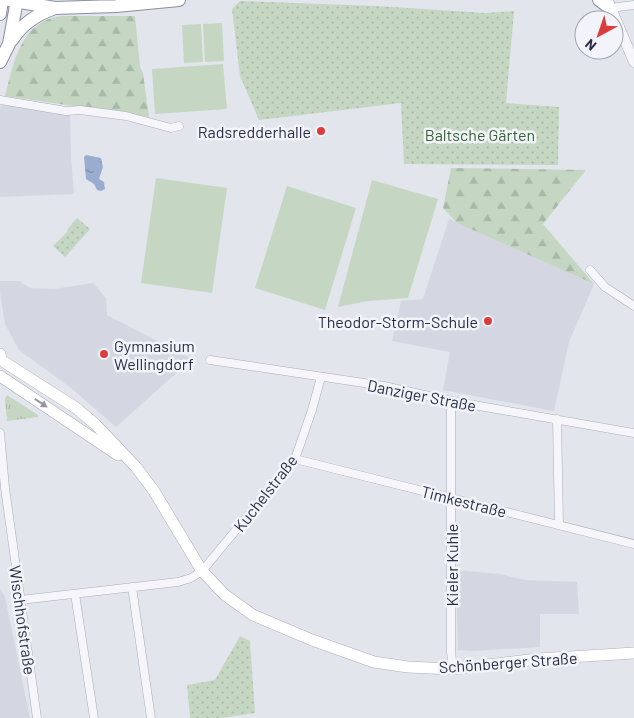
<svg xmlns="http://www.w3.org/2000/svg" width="634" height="718" viewBox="0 0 634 718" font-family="Barlow,sans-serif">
<defs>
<pattern id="grass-tufts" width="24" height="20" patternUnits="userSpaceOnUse" patternTransform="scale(1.25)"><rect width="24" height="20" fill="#c5d7c3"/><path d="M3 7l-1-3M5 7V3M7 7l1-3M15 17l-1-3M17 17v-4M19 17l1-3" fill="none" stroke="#a9b9a9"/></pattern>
<pattern id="forest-firs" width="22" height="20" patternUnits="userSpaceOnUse" patternTransform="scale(1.25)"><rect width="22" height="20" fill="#c5d7c3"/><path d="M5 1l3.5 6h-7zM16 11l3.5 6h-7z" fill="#a9b9a9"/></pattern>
<pattern id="park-dots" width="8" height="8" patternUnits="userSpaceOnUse" patternTransform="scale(1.25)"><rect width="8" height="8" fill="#c5d7c3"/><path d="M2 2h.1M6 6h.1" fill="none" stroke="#a9b9a9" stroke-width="1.8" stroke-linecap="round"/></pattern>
<pattern id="water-ripples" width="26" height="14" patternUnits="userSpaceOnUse" patternTransform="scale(1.25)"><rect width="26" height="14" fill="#9aaccf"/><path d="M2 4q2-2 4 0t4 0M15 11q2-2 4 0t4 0" fill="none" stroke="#7e8caa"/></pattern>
</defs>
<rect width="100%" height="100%" fill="#e2e5ec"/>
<path fill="#d4d7e1" d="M 4,105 L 70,115 L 71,158 L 74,194 L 0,197 L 0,110 L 1,106 Z
M 449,219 L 594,284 L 569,342 L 554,411 L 443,390 L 450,352 L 392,341 L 401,301 L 423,299 Z
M 0,281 L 19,281 L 30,288 L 54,289 L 93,283 L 106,298 L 107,315 L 192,359 L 116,427 L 71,388 L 19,350 L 5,324 L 0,292 Z
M 456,570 L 500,574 L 525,580 L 577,582 L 579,614 L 540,614 L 540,647 L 472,651 L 458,650 Z
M 0,588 L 5,597 L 30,718 L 0,718 Z"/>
<path fill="url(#grass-tufts)" d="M 7,395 L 38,415 L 38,417 L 7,421 L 5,399 Z"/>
<path fill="url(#forest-firs)" d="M 62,16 L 135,16 L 140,67 L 143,73 L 149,117 L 5,96 C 14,62 20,21 62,16 Z
M 451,168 L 586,170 L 543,224 L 594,284 L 457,223 L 443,208 Z"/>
<path fill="url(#park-dots)" d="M 240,1 L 376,6 L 486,13 L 514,11 L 506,103 L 559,107 L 558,165 L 404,164 L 401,103 L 259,120 L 240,76 L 232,9 Z
M 77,218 L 90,229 L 65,257 L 53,246 L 68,231 L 67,230 Z
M 240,636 L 250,641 L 255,713 L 221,718 L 190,718 L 187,685 L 215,680 Z"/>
<path fill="#c5d7c3" d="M 222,23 L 224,61 L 205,62 L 203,24 Z
M 201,24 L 203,62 L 184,63 L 182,25 Z
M 223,64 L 227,109 L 155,114 L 152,69 Z
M 156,178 L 227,188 L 212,293 L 141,283 Z
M 372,180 L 438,199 L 408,298 L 368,301 L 338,307 Z
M 287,186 L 356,208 L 325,310 L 255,288 Z"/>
<path fill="url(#water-ripples)" d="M 86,155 L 101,158 L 103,167 L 99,179 L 104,182 L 105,189 L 101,191 L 97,190 L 94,184 L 86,179 L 84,157 Z"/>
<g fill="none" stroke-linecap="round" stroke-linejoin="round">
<defs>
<path id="minor" d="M 610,8 L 634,5
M 0,100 L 66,111 L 80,110 L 126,116 L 171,128 L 179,126
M 590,270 L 605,287 L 634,306
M 210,360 L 384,386 L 451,401 L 634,433
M 451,401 L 451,652 L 453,669
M 557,419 L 559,525
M 0,433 L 5,488 L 37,718
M 295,459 L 634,544
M 132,587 L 151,718
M 75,594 L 94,718
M 20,600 L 178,582 L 191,578 L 202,571 L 295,459 L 312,410 L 321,377"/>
<path id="tertiary" d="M 608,1 L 634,62"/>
<path id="secondary" d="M 0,354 L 1,360 L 76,408 L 95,424 L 136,467 L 154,491 L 202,571 L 225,595 L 253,615 L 312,640 L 374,662 L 408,667 L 453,669 L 538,659 L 634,653
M 0,376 L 118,455"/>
<path id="trunk" d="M 9,0 L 55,8 L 116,6 L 179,0
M 599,0 L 610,8
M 0,14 L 2,0
M 12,40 C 23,23 36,15 55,8
M 0,62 L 9,44 L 17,0"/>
</defs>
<use href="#minor" stroke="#aaaeba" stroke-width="9"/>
<use href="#tertiary" stroke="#aaaeba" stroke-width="11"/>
<use href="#secondary" stroke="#aaaeba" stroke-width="12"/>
<use href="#trunk" stroke="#888fa4" stroke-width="14"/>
<use href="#minor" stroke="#f6f6fa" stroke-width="8"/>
<use href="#tertiary" stroke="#f6f6fa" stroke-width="10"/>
<use href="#secondary" stroke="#fff" stroke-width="11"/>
<use href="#trunk" stroke="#fff" stroke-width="12"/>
</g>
<defs><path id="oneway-solid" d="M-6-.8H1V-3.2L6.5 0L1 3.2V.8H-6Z" transform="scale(1.25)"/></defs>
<use fill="#9496a2" href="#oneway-solid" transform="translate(41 403) rotate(34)"/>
<g fill="#dc3d3c" stroke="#f2f4f9" stroke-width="2">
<circle cx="321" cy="131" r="5"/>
<circle cx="488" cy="321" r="5"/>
<circle cx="104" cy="354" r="5"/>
</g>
<g text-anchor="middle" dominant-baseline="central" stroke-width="5" stroke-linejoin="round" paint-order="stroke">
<g font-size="16" fill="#282e46" stroke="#f2f4f9" text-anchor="end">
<text x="311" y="131">Radsredderhalle</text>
<text x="478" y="321">Theodor-Storm-Schule</text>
<text x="114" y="345" text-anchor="start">Gymnasium<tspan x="114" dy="18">Wellingdorf</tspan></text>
</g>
<g font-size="16" fill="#366334" stroke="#f2f4f9">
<text x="480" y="134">Baltsche Gärten</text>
</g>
<g font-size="16" fill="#282e46" stroke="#f2f4f9">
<text transform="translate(422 395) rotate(11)">Danziger Straße</text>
<text transform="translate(265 493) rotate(-52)">Kuchelstraße</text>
<text transform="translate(464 501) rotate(14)">Timkestraße</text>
<text transform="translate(451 565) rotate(-90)">Kieler Kuhle</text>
<text transform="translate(23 620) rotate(82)">Wischhofstraße</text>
<text transform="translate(508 662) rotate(-4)">Schönberger Straße</text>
</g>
</g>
<g transform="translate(599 35) rotate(220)"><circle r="24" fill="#f2f4f9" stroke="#a1a5b1"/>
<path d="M0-4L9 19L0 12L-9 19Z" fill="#dc3d3c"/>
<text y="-8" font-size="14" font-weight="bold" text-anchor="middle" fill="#282e46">N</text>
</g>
</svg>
